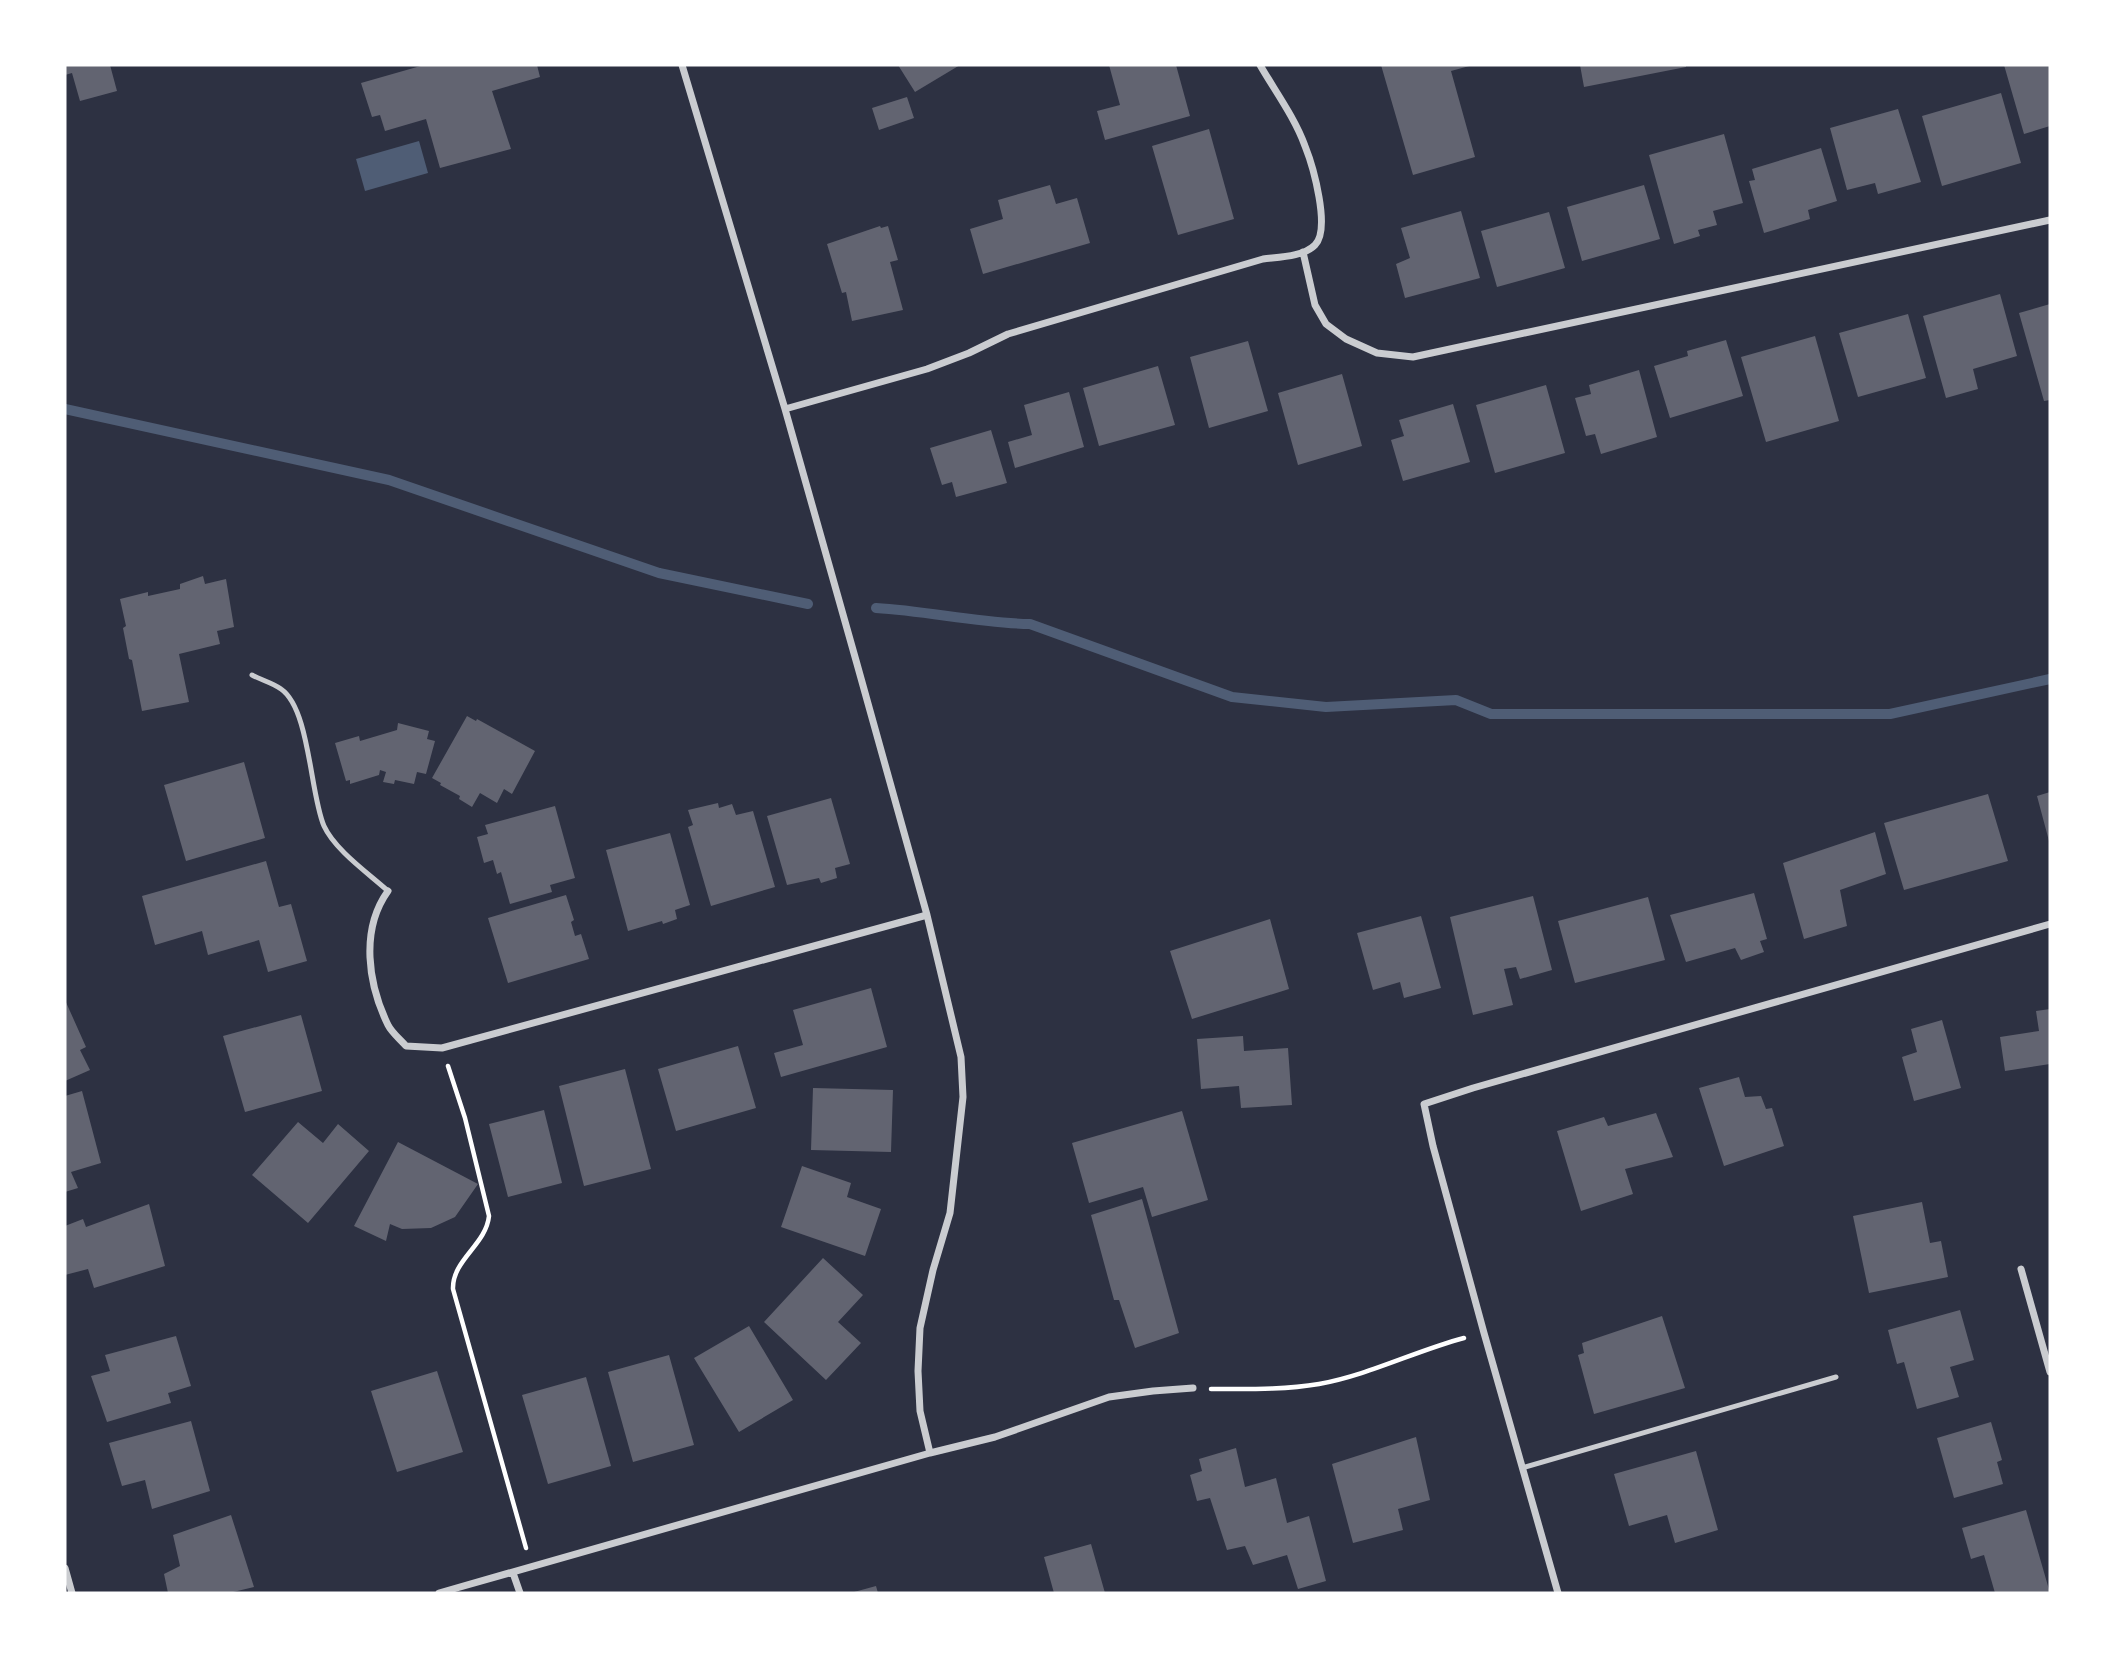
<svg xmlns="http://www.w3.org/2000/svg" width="2115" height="1658" viewBox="0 0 2115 1658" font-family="Roboto,sans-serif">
<rect width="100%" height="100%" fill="#2d3142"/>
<path fill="#4f5d75" d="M 419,141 L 428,173 L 365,191 L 356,159 Z"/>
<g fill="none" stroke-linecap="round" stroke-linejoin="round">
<path stroke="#4f5d75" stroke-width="10" d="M 65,409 L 389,480 L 659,573 L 808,604
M 876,608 C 928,611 978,623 1030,624 L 1232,697 L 1326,707 L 1456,700 L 1491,714 L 1890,714 L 2050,679"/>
</g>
<path fill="#626471" d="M 65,65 L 110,65 L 117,91 L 80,101 L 72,73 L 65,75 Z
M 424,65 L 537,65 L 540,77 L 492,91 L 511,149 L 440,168 L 426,119 L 385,131 L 380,115 L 372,117 L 361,83 Z
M 898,65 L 960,65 L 915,92 Z
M 1109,65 L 1176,65 L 1190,116 L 1105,140 L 1097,111 L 1120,105 Z
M 1381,65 L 1473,65 L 1451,71 L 1475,157 L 1413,175 Z
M 1580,65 L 1686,65 L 1686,67 L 1584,87 Z
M 2004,65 L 2050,65 L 2050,126 L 2024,134 Z
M 2001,93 L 2021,163 L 1942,186 L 1922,116 Z
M 907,97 L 914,118 L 879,130 L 872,108 Z
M 1898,109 L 1921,182 L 1878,194 L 1875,183 L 1847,190 L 1830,128 Z
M 1209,129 L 1234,219 L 1178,235 L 1152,146 Z
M 1724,134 L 1743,203 L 1713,211 L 1717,225 L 1698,230 L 1700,236 L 1674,244 L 1649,155 Z
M 1821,148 L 1837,201 L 1808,210 L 1810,219 L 1764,233 L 1749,181 L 1755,180 L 1752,169 Z
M 1050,185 L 1056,204 L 1077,198 L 1090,243 L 983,274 L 970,229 L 1003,219 L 998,200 Z
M 1644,185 L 1660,239 L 1582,261 L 1567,207 Z
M 1461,211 L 1480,278 L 1405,298 L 1396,264 L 1410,258 L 1401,228 Z
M 1549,212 L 1565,268 L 1497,287 L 1481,231 Z
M 880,226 L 881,228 L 888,226 L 898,260 L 890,262 L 903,310 L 852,321 L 846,292 L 842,293 L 827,244 Z
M 2000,294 L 2017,356 L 1973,369 L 1978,389 L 1946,398 L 1923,316 Z
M 2050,304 L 2050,400 L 2044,401 L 2019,313 Z
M 1908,314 L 1926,378 L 1858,397 L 1839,333 Z
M 1815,336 L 1839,421 L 1766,442 L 1741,357 Z
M 1726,340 L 1743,396 L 1670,418 L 1654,366 L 1688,356 L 1687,351 Z
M 1248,341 L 1268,411 L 1209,428 L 1190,357 Z
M 1158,366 L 1175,425 L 1099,446 L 1083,388 Z
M 1639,370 L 1657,437 L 1601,454 L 1595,434 L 1586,436 L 1575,398 L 1591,394 L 1589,385 Z
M 1342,374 L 1362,446 L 1298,465 L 1278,393 Z
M 1546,385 L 1565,453 L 1495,473 L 1476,405 Z
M 1069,392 L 1084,447 L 1015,468 L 1008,442 L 1032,435 L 1024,405 Z
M 1453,404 L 1470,462 L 1403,481 L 1391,440 L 1404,436 L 1399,420 Z
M 991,430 L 1007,483 L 956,497 L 952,482 L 942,485 L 930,448 Z
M 203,576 L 205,584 L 226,579 L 234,627 L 217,631 L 220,644 L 179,654 L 189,702 L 142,711 L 132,660 L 129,659 L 123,628 L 126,626 L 120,599 L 148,592 L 148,596 L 180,589 L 180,584 Z
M 467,716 L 476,721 L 477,719 L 535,751 L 512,794 L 504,789 L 497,803 L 480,793 L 472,807 L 459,799 L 460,796 L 440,785 L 441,783 L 432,778 Z
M 398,723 L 429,731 L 427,739 L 435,741 L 426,774 L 417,772 L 414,784 L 395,780 L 394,784 L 383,782 L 386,772 L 380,770 L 379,775 L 350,784 L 350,780 L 346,781 L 335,743 L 359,736 L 360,741 L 397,730 Z
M 244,762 L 265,838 L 186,861 L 164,785 Z
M 2050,792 L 2050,841 L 2049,841 L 2037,796 Z
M 1988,794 L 2008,861 L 1904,890 L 1884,823 Z
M 831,798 L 850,864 L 835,868 L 837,878 L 821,883 L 819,878 L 787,885 L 767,816 Z
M 718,803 L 719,808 L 732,804 L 736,815 L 753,811 L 775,887 L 711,906 L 688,827 L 693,825 L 688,810 Z
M 555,806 L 575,878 L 550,885 L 552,892 L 510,904 L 501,872 L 497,874 L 493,860 L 484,863 L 477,837 L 488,834 L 485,825 Z
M 1875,832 L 1886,874 L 1840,890 L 1847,926 L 1804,939 L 1783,863 Z
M 670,833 L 690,905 L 675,910 L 677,919 L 663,924 L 662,921 L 628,931 L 606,850 Z
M 266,861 L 279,907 L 291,904 L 307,961 L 268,972 L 259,940 L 208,955 L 202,931 L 155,945 L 142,896 Z
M 1754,893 L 1767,939 L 1760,941 L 1764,952 L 1741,960 L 1735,948 L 1686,962 L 1670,915 Z
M 566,895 L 574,920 L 571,922 L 575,936 L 581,934 L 589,959 L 508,983 L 488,918 Z
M 1533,896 L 1552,970 L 1520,979 L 1516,967 L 1504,969 L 1513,1005 L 1473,1015 L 1450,917 Z
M 1648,897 L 1665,960 L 1575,983 L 1558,921 Z
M 1421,916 L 1441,988 L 1404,998 L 1400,982 L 1373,990 L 1357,933 Z
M 1270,919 L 1289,989 L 1192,1019 L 1170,951 Z
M 871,988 L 887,1047 L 781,1077 L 774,1053 L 803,1045 L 793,1010 Z
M 65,1000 L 86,1047 L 80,1050 L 90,1070 L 65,1081 Z
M 2050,1009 L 2050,1064 L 2005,1071 L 2000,1037 L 2039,1031 L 2036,1011 Z
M 301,1015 L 322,1091 L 245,1112 L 223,1036 Z
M 1942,1020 L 1961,1088 L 1914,1101 L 1902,1057 L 1917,1052 L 1911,1029 Z
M 1243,1036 L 1244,1051 L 1288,1048 L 1292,1105 L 1241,1108 L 1239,1086 L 1201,1089 L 1197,1039 Z
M 738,1046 L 756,1108 L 676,1131 L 658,1069 Z
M 625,1069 L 651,1169 L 584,1186 L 559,1086 Z
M 1739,1077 L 1745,1097 L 1761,1096 L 1766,1109 L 1772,1108 L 1784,1146 L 1724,1166 L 1699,1088 Z
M 813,1088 L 893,1090 L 891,1152 L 811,1150 Z
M 82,1091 L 101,1163 L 71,1172 L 78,1188 L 65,1192 L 65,1096 Z
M 544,1110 L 562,1183 L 508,1197 L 489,1124 Z
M 1182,1111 L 1208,1200 L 1152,1217 L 1143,1187 L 1089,1203 L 1072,1143 Z
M 1656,1113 L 1673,1157 L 1625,1169 L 1633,1194 L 1581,1211 L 1557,1131 L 1604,1117 L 1608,1126 Z
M 298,1122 L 323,1143 L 338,1124 L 369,1151 L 308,1223 L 252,1175 Z
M 398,1142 L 478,1184 L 455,1217 L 431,1228 L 402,1229 L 390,1224 L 386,1241 L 354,1226 Z
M 802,1166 L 851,1183 L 847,1197 L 881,1209 L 865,1256 L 781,1227 Z
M 1142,1199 L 1179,1333 L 1135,1348 L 1119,1300 L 1114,1300 L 1091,1215 Z
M 1922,1202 L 1930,1243 L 1941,1241 L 1948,1277 L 1869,1293 L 1853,1216 Z
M 149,1204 L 165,1266 L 94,1288 L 88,1269 L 65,1275 L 65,1226 L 83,1219 L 86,1227 Z
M 823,1258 L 863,1295 L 838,1322 L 861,1343 L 826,1380 L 764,1322 Z
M 1960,1310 L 1974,1360 L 1950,1367 L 1959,1397 L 1917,1409 L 1904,1362 L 1897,1364 L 1888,1330 Z
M 1662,1316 L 1685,1388 L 1594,1414 L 1578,1355 L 1584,1353 L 1582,1343 Z
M 749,1326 L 793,1400 L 739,1432 L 694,1358 Z
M 176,1336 L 191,1386 L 168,1393 L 171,1403 L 107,1422 L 91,1376 L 110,1371 L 105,1355 Z
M 669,1355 L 694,1445 L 633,1462 L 608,1372 Z
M 437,1371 L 463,1452 L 397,1472 L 371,1391 Z
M 586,1377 L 611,1466 L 548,1484 L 522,1395 Z
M 191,1421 L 210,1491 L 152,1509 L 145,1480 L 122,1486 L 109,1443 Z
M 1991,1422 L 2002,1460 L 1997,1462 L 2003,1484 L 1954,1498 L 1937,1438 Z
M 1416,1437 L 1430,1500 L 1398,1509 L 1403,1530 L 1353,1543 L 1332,1464 Z
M 1236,1448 L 1245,1487 L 1276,1478 L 1287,1523 L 1309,1516 L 1326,1581 L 1298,1589 L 1287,1555 L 1253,1565 L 1245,1546 L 1227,1550 L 1210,1498 L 1197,1501 L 1190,1475 L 1202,1471 L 1199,1459 Z
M 1696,1451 L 1718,1530 L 1675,1543 L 1667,1515 L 1629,1526 L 1614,1474 Z
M 2026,1510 L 2050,1593 L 1995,1593 L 1984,1555 L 1971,1559 L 1962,1528 Z
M 231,1515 L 254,1587 L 229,1593 L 168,1593 L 164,1574 L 180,1566 L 173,1535 Z
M 1091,1544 L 1105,1593 L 1054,1593 L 1044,1557 Z
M 876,1586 L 878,1593 L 854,1593 L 854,1592 Z"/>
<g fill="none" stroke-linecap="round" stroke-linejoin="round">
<path stroke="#fff" stroke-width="4.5" d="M 448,1066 L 465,1118 L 489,1216 C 486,1245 452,1260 453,1289 L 526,1548
M 1211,1389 C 1247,1389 1284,1390 1319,1384 C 1369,1375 1415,1351 1464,1338"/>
<path stroke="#caccd0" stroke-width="5" d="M 252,675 C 261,680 273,683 281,689 C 310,709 310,794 324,826 C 335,850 368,873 388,891
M 1522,1468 L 1836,1377"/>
<path stroke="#caccd0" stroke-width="7" d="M 682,65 L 785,409 L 857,664 L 927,915 L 961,1057 L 963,1097 L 950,1213 L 933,1270 L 920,1328 L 918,1371 L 920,1411 L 930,1453
M 1303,252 L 1315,305 L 1326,324 L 1346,339 L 1377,353 L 1413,357 L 2050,220
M 785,409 L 927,369 L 969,353 L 1008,334 L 1263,259 C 1279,257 1303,257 1315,245 C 1331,229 1313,166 1305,146 C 1295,118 1275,91 1260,65
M 388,891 C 360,930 368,984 388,1025 C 392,1033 400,1039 406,1046 L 442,1048 L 927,915
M 2021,1269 L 2050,1372
M 65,1568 L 72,1593
M 513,1573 L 520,1593
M 439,1593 L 930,1453 L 995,1437 L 1109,1397 L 1153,1391 L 1193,1388
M 1558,1593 L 1484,1333 L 1433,1146 L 1424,1104 L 1473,1088 L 2050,924"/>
</g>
<rect width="2115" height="1658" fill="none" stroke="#ffffff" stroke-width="133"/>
</svg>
